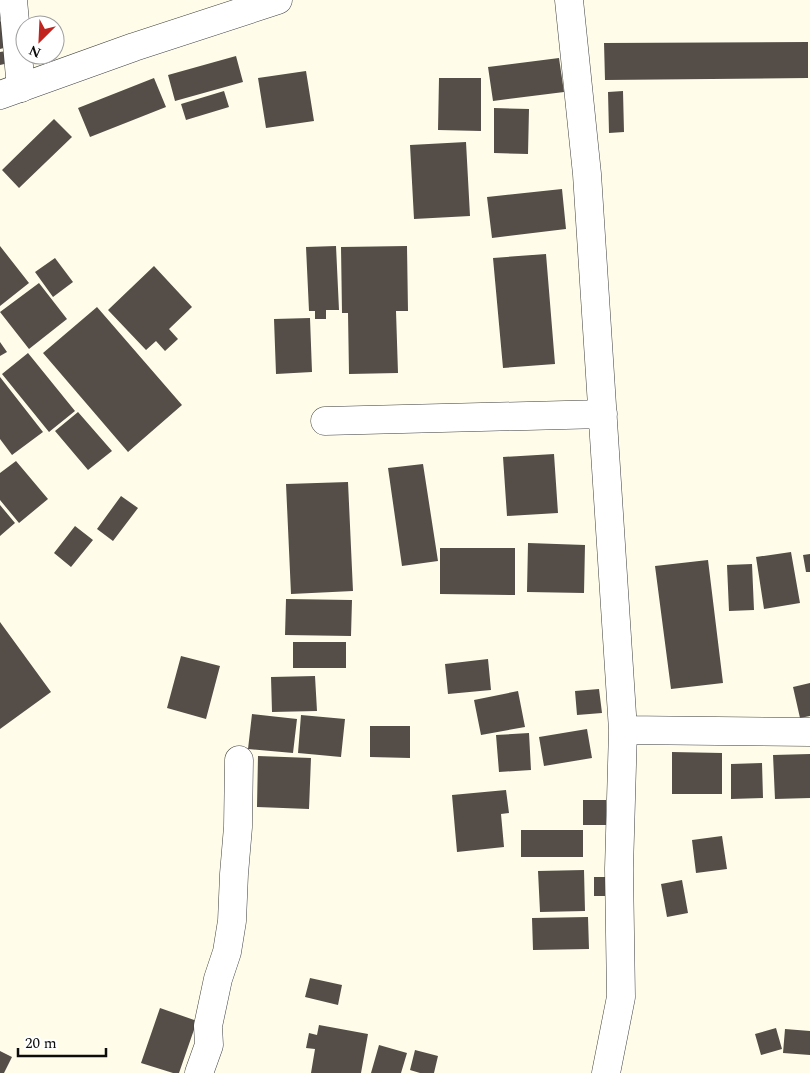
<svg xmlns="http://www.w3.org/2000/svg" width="810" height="1073" viewBox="0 0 810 1073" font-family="Spectral,serif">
<rect width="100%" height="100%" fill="#fffdea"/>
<path fill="#554e48" d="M 1,21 L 7,47 L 0,49 L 0,22 Z
M 808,42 L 808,78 L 605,80 L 604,43 Z
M 6,51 L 9,63 L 0,65 L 0,52 Z
M 236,56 L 243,82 L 175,101 L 168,75 Z
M 559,58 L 564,92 L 493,101 L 488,67 Z
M 306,71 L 314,121 L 266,128 L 258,78 Z
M 154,78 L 166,107 L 90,137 L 78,108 Z
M 439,78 L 481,78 L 481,131 L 438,130 Z
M 224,91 L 229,107 L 186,120 L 181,104 Z
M 623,91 L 624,132 L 609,133 L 608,92 Z
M 494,108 L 529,109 L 528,154 L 494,153 Z
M 54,119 L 72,137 L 19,188 L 2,170 Z
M 466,142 L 470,216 L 414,219 L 410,145 Z
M 562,189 L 566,229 L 492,238 L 487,197 Z
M 0,246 L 29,283 L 0,306 Z
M 336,246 L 339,310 L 326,310 L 326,319 L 315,319 L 315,311 L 309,311 L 306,247 Z
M 407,246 L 408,311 L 396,311 L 398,373 L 349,374 L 348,313 L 342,313 L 341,247 Z
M 546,254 L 555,364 L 503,368 L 493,258 Z
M 55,258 L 73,282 L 53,297 L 35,272 Z
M 154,266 L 192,307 L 169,329 L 178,339 L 165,351 L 156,341 L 146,350 L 108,310 Z
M 39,283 L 67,319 L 29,349 L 0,312 Z
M 97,307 L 182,405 L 128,452 L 43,353 Z
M 310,318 L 312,372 L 276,374 L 274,319 Z
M 0,342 L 7,352 L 0,356 Z
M 28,353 L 75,411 L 49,432 L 2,374 Z
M 0,377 L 43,432 L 12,455 L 0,439 Z
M 78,412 L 112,451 L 88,470 L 55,431 Z
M 554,454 L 558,513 L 507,516 L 503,457 Z
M 16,461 L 48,499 L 19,523 L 0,500 L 0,473 Z
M 423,464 L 438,561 L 402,566 L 388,468 Z
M 348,482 L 353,591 L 291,594 L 286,484 Z
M 121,496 L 138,508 L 113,541 L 97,529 Z
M 0,505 L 15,523 L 0,536 Z
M 75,526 L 93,540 L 71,567 L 54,553 Z
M 528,543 L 585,545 L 584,593 L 527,592 Z
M 440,548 L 515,548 L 515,595 L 440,594 Z
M 791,552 L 800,603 L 764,609 L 756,557 Z
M 810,554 L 810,572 L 806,572 L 803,555 Z
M 708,560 L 723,683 L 671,689 L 655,566 Z
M 752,564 L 754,610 L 729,611 L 727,565 Z
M 286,599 L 352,600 L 351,636 L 285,635 Z
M 0,622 L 51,692 L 0,729 Z
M 293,642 L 346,642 L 346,668 L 293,668 Z
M 181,656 L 220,666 L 206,719 L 167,708 Z
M 488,659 L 491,690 L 448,694 L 445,664 Z
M 315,676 L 317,711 L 272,712 L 271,677 Z
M 810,683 L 810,716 L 800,718 L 793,687 Z
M 599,689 L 602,713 L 577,715 L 575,691 Z
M 518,691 L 525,727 L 481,735 L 474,700 Z
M 252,714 L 297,719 L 293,753 L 248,749 Z
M 301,715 L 345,719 L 341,757 L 298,753 Z
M 370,726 L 410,726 L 410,758 L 370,757 Z
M 587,729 L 592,758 L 544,766 L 539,737 Z
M 529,733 L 531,770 L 499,772 L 496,735 Z
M 672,752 L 722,753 L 722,794 L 672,794 Z
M 810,754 L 810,798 L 775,799 L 773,755 Z
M 258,756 L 311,758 L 309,809 L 257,807 Z
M 762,763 L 763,798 L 731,799 L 731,764 Z
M 506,790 L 509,813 L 501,814 L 504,847 L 457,852 L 452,795 Z
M 583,800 L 606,800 L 606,825 L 583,825 Z
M 521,830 L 583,830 L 583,857 L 521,857 Z
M 722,836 L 727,869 L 696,873 L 692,840 Z
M 584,870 L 585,911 L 540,912 L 538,871 Z
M 594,877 L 611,877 L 611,896 L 594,896 Z
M 682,880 L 688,913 L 667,917 L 661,884 Z
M 588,917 L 589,949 L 533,950 L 532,918 Z
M 310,978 L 342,985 L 338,1005 L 305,997 Z
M 160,1008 L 197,1021 L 179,1073 L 173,1073 L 141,1063 Z
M 319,1025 L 368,1034 L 361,1073 L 311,1073 L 315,1049 L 306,1048 L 309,1033 L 317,1035 Z
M 776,1028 L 782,1049 L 761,1055 L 755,1034 Z
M 785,1029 L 810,1031 L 810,1055 L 783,1053 Z
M 379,1045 L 407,1053 L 401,1073 L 371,1073 Z
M 415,1050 L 438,1056 L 434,1073 L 420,1073 L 410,1070 Z
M 0,1051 L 12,1057 L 4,1073 L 0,1073 Z"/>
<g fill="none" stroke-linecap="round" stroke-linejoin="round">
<defs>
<path id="minor" d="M 13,0 L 21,88
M 569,0 L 587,174 L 623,730 L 619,869 L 621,997 L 606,1073
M 325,421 L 603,414
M 623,730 L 810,732
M 199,1073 L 209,1045 L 208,1026 L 218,979 L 227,952 L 232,921 L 234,874 L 238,827 L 239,760"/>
<path id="tertiary" d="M 0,95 L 134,47 L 278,0"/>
</defs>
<use href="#minor" stroke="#3f3f3f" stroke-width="29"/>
<use href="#tertiary" stroke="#3f3f3f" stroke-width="29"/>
<use href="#minor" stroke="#fff" stroke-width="28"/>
<use href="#tertiary" stroke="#fff" stroke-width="28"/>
</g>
<g transform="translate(40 40) rotate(204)"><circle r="24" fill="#ffffff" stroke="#9e9e9e"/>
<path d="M0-4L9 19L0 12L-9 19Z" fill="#c1241e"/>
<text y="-8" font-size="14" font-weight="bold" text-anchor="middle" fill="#0c0c0c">N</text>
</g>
<path d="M18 1048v8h88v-8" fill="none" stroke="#0c0c0c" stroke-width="2.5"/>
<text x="25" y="1048" font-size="15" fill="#0c0c0c" stroke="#ffffff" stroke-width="4" paint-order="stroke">20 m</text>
</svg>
